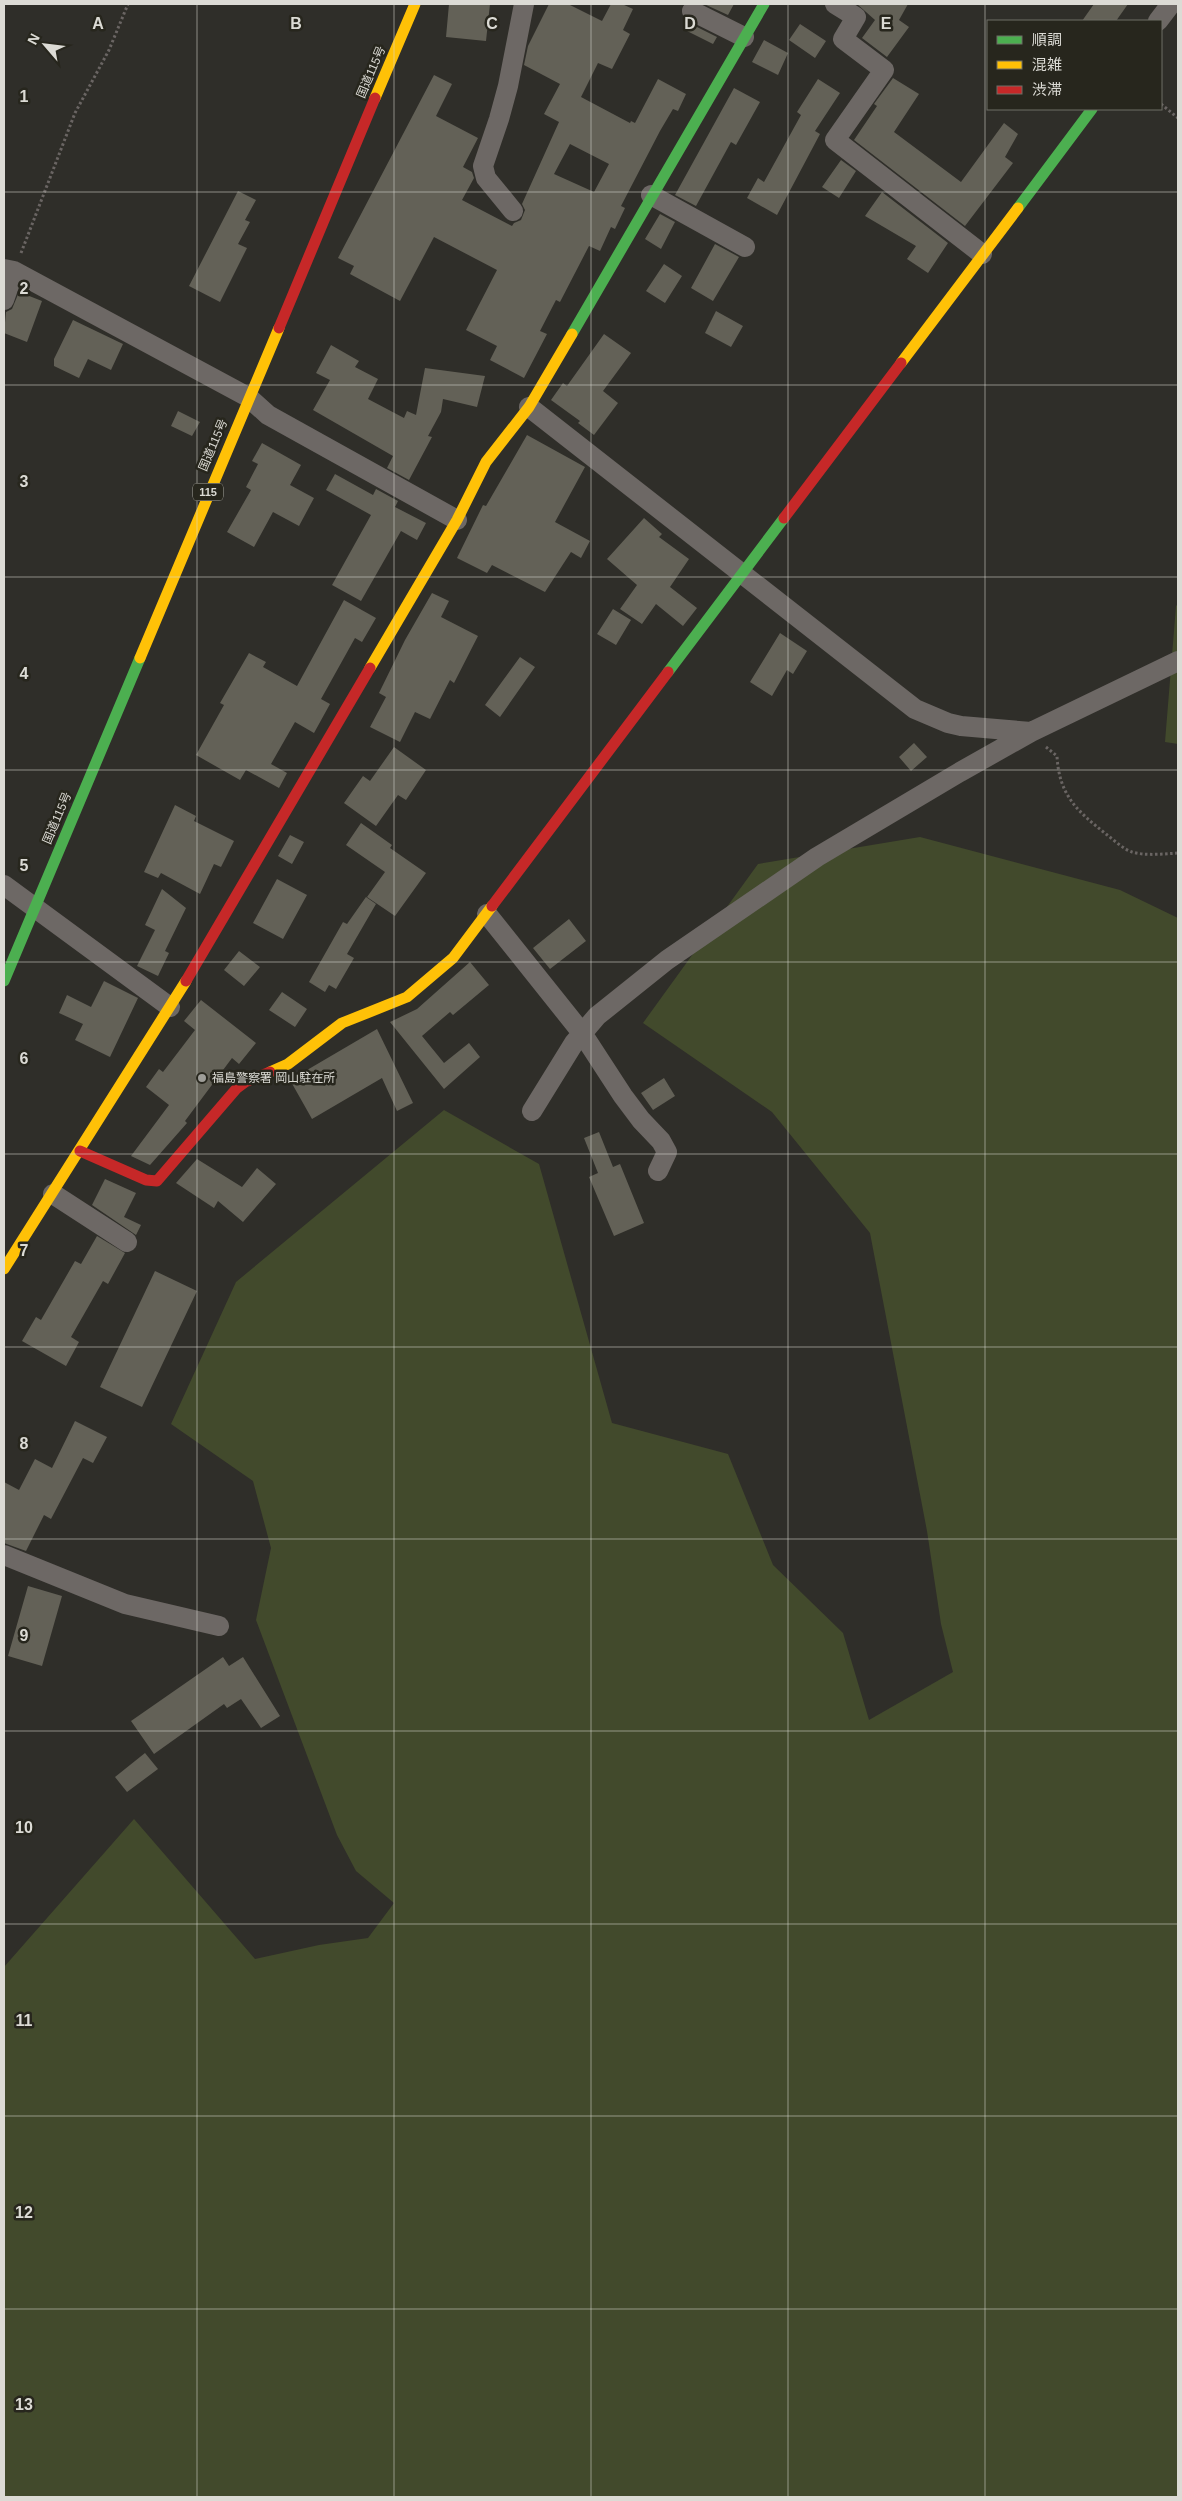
<svg xmlns="http://www.w3.org/2000/svg" width="1182" height="2501" viewBox="0 0 1182 2501" font-family="Arial,'Noto Sans JP',sans-serif">
<rect width="100%" height="100%" fill="#2f2e29"/>
<path fill="#424a2c" d="M 1178,604 L 1178,744 L 1165,742 L 1176,606 Z
M 920,837 L 1120,890 L 1178,918 L 1178,2497 L 4,2497 L 4,1967 L 134,1819 L 255,1959 L 319,1945 L 368,1938 L 394,1903 L 356,1871 L 337,1835 L 256,1620 L 271,1548 L 253,1481 L 171,1424 L 236,1282 L 444,1110 L 539,1164 L 612,1423 L 728,1454 L 773,1565 L 843,1633 L 869,1720 L 953,1672 L 941,1624 L 927,1531 L 870,1233 L 772,1112 L 643,1023 L 758,864 Z"/>
<path fill="#636157" fill-rule="evenodd" d="M 449,4 L 490,4 L 486,41 L 446,37 Z
M 549,4 L 568,4 L 602,21 L 611,4 L 622,4 L 633,9 L 623,30 L 630,34 L 612,69 L 598,63 L 581,97 L 630,123 L 631,121 L 635,123 L 658,79 L 686,94 L 678,111 L 673,109 L 660,131 L 621,206 L 625,208 L 615,229 L 611,227 L 600,251 L 589,246 L 560,302 L 556,300 L 540,331 L 547,334 L 524,378 L 490,360 L 497,346 L 466,330 L 497,270 L 434,237 L 400,301 L 350,274 L 354,266 L 338,258 L 434,75 L 452,84 L 436,116 L 478,138 L 463,167 L 472,172 L 474,178 L 462,200 L 512,226 L 514,223 L 521,220 L 525,210 L 522,204 L 559,122 L 544,114 L 560,84 L 524,65 L 528,46 ZM 570,144 L 609,164 L 594,192 L 554,174 Z
M 704,4 L 734,4 L 728,15 Z
M 857,4 L 908,4 L 899,20 L 909,27 L 887,57 L 862,38 L 875,20 Z
M 1094,4 L 1128,4 L 1116,21 L 1082,21 Z
M 689,23 L 717,37 L 713,44 L 685,30 Z
M 800,24 L 826,41 L 815,58 L 789,40 Z
M 764,40 L 788,53 L 778,75 L 752,62 Z
M 893,78 L 919,94 L 894,132 L 961,182 L 1004,123 L 1018,134 L 1005,157 L 1013,163 L 965,226 L 854,140 L 877,106 L 874,104 Z
M 818,79 L 840,93 L 815,131 L 820,134 L 777,215 L 747,198 L 758,178 L 764,182 L 801,115 L 797,112 Z
M 734,88 L 760,102 L 736,145 L 731,142 L 696,206 L 675,195 Z
M 841,160 L 856,171 L 839,198 L 822,187 Z
M 238,191 L 256,200 L 245,220 L 250,222 L 238,244 L 247,248 L 220,302 L 189,286 Z
M 882,192 L 948,243 L 928,273 L 907,259 L 916,246 L 865,216 Z
M 660,214 L 675,222 L 661,249 L 645,239 Z
M 715,244 L 739,257 L 713,301 L 691,288 Z
M 664,264 L 682,276 L 665,303 L 646,291 Z
M 19,292 L 42,301 L 27,342 L 4,333 L 6,312 L 12,309 Z
M 716,311 L 743,326 L 731,347 L 705,333 Z
M 73,320 L 123,344 L 111,370 L 88,359 L 79,378 L 54,366 L 54,359 Z
M 604,334 L 631,353 L 603,391 L 618,403 L 594,435 L 578,423 L 580,421 L 551,400 L 563,383 L 567,386 Z
M 331,345 L 359,361 L 355,367 L 378,379 L 368,399 L 404,418 L 407,411 L 416,415 L 425,368 L 485,376 L 477,407 L 443,399 L 441,412 L 428,436 L 432,437 L 409,480 L 387,468 L 393,456 L 313,410 L 330,380 L 316,373 Z
M 178,411 L 200,422 L 192,436 L 171,426 Z
M 527,435 L 585,467 L 555,522 L 590,541 L 581,558 L 571,552 L 545,592 L 492,565 L 487,573 L 457,558 L 483,505 L 486,506 Z
M 262,443 L 301,465 L 290,485 L 314,498 L 299,526 L 273,512 L 254,547 L 227,532 L 251,490 L 246,487 L 258,464 L 252,461 Z
M 335,474 L 373,495 L 376,489 L 398,501 L 395,507 L 426,523 L 417,540 L 401,531 L 361,601 L 332,585 L 371,515 L 326,490 Z
M 644,518 L 662,534 L 659,537 L 689,559 L 670,587 L 697,608 L 683,626 L 656,604 L 642,624 L 620,609 L 637,585 L 607,559 Z
M 432,593 L 449,601 L 441,617 L 478,636 L 454,683 L 450,680 L 430,719 L 415,712 L 400,742 L 370,727 L 386,697 L 379,693 L 405,640 Z
M 344,600 L 376,618 L 362,642 L 355,638 L 321,699 L 330,704 L 314,733 L 295,722 L 271,764 L 287,773 L 279,788 L 246,770 L 240,780 L 196,755 L 224,705 L 220,703 L 249,653 L 266,662 L 263,667 L 297,686 Z
M 613,609 L 631,620 L 616,645 L 597,634 Z
M 780,633 L 807,651 L 793,674 L 787,670 L 772,696 L 750,682 Z
M 520,657 L 535,667 L 500,717 L 485,705 Z
M 914,743 L 927,757 L 911,771 L 899,757 Z
M 394,747 L 426,770 L 406,800 L 398,795 L 376,826 L 344,803 L 363,776 L 370,781 Z
M 175,805 L 196,816 L 194,821 L 234,841 L 221,867 L 214,864 L 200,894 L 161,873 L 158,878 L 144,872 Z
M 361,823 L 392,845 L 390,848 L 426,873 L 395,916 L 367,897 L 385,872 L 346,845 Z
M 290,835 L 304,842 L 292,864 L 278,856 Z
M 277,879 L 307,895 L 283,939 L 253,923 Z
M 162,889 L 186,908 L 165,951 L 169,953 L 158,976 L 137,966 L 155,930 L 145,925 Z
M 366,897 L 376,904 L 347,954 L 354,958 L 336,989 L 329,985 L 325,992 L 309,982 L 343,922 L 347,924 Z
M 569,919 L 586,941 L 550,969 L 533,948 Z
M 239,951 L 260,967 L 244,986 L 224,970 Z
M 470,962 L 489,985 L 453,1015 L 450,1012 L 422,1036 L 444,1063 L 469,1043 L 480,1057 L 444,1089 L 390,1022 L 417,1009 Z
M 104,981 L 138,998 L 110,1057 L 75,1040 L 83,1024 L 59,1013 L 67,995 L 91,1007 Z
M 282,992 L 307,1009 L 295,1027 L 269,1010 Z
M 201,1000 L 256,1043 L 239,1064 L 232,1058 L 185,1121 L 187,1123 L 150,1165 L 131,1156 L 169,1105 L 146,1087 L 159,1069 L 163,1072 L 195,1030 L 184,1021 Z
M 377,1029 L 413,1103 L 397,1111 L 382,1078 L 312,1119 L 290,1080 Z
M 664,1078 L 675,1096 L 653,1110 L 641,1093 Z
M 599,1132 L 613,1167 L 620,1164 L 644,1223 L 614,1236 L 589,1177 L 598,1173 L 584,1138 Z
M 197,1159 L 242,1187 L 257,1168 L 276,1184 L 243,1222 L 218,1201 L 214,1208 L 176,1183 Z
M 105,1179 L 136,1193 L 124,1217 L 141,1225 L 136,1235 L 92,1205 Z
M 97,1236 L 125,1253 L 108,1284 L 103,1281 L 71,1337 L 79,1342 L 66,1366 L 22,1341 L 36,1317 L 41,1320 L 75,1261 L 81,1264 Z
M 155,1271 L 197,1291 L 142,1407 L 100,1387 Z
M 75,1421 L 107,1437 L 93,1463 L 83,1458 L 51,1519 L 44,1515 L 26,1551 L 4,1543 L 4,1482 L 19,1490 L 35,1459 L 52,1468 Z
M 28,1586 L 62,1596 L 42,1666 L 8,1656 Z
M 223,1657 L 229,1666 L 243,1657 L 280,1716 L 261,1728 L 241,1699 L 227,1708 L 224,1704 L 154,1754 L 131,1721 Z
M 145,1753 L 158,1769 L 127,1792 L 115,1777 Z"/>
<g fill="none" stroke-linecap="round" stroke-linejoin="round">
<path stroke="#6a6563" stroke-width="3" stroke-dasharray="2.5 2.5" stroke-linecap="butt" d="M 1161,104 L 1178,118
M 21,253 L 75,113 L 109,50 L 128,4
M 1046,747 L 1057,756 C 1059,795 1077,811 1106,834 C 1114,840 1123,849 1132,852 C 1146,856 1163,854 1178,853"/>
<path stroke="#6d6865" stroke-width="20" d="M 835,4 L 856,17 L 843,39 L 884,70 L 835,140 L 982,254
M 692,11 L 744,37
M 1158,21 L 1171,4
M 651,195 L 745,247
M 513,211 L 486,178 L 483,166 L 499,119 L 508,86 L 524,4
M 4,269 L 14,271 L 248,397 L 268,415 L 457,520
M 4,300 L 14,271
M 529,407 L 915,709 L 948,723 L 961,726 L 1031,732 L 1178,661
M 4,885 L 170,1007
M 487,914 L 582,1033 L 623,1096 L 641,1120 L 661,1141 L 667,1152 L 658,1171
M 532,1111 L 574,1043 L 597,1016 L 667,960 L 817,857 L 960,772 L 1031,732
M 53,1194 L 127,1242
M 4,1555 L 125,1604 L 219,1626"/>
<path stroke="#4caf50" stroke-width="11" d="M 1018,208 L 1092,109
M 572,334 L 764,4
M 668,672 L 784,518
M 4,981 L 140,658"/>
<path stroke="#ffc107" stroke-width="11" d="M 375,98 L 415,4
M 901,363 L 1018,208
M 140,658 L 279,328
M 370,668 L 457,520 L 486,462 L 529,407 L 572,334
M 270,1072 L 288,1064 L 342,1023 L 407,997 L 453,958 L 492,906
M 4,1269 L 186,981"/>
<path stroke="#c62828" stroke-width="11" d="M 279,328 L 375,98
M 784,518 L 901,363
M 492,906 L 668,672
M 186,981 L 370,668
M 80,1151 L 146,1180 L 157,1181 L 237,1088 L 245,1082 L 270,1072"/>
</g>
<path fill="none" stroke="#dcdbd5" stroke-width="1" stroke-opacity="0.55" d="M 197,4 L 197,2497M 394,4 L 394,2497M 591,4 L 591,2497M 788,4 L 788,2497M 985,4 L 985,2497M 4,192 L 1178,192M 4,385 L 1178,385M 4,577 L 1178,577M 4,770 L 1178,770M 4,962 L 1178,962M 4,1154 L 1178,1154M 4,1347 L 1178,1347M 4,1539 L 1178,1539M 4,1731 L 1178,1731M 4,1924 L 1178,1924M 4,2116 L 1178,2116M 4,2309 L 1178,2309"/>
<circle fill="#9f9e99" stroke="#27261d" stroke-width="2" cx="202" cy="1078" r="5"/>
<g text-anchor="middle" dominant-baseline="central" stroke-width="5" stroke-linejoin="round" paint-order="stroke">
<rect fill="#27261d" stroke="#a6a59e" stroke-width="1" x="193" y="483.5" width="30" height="17" rx="4"/>
<g font-size="11" font-weight="bold" fill="#dcdbd5">
<text x="208" y="492">115</text>
</g>
<g font-size="12" fill="#dcdbd5" stroke="#27261d">
<text transform="translate(371 72) rotate(-67)">国道115号</text>
<text transform="translate(213 445) rotate(-67)">国道115号</text>
<text transform="translate(57 818) rotate(-67)">国道115号</text>
</g>
<g font-size="12" fill="#dcdbd5" stroke="#27261d" text-anchor="start">
<text x="212" y="1078">福島警察署 岡山駐在所</text>
</g>
</g>
<g font-size="16" text-anchor="middle" font-weight="bold" fill="#dcdbd5" stroke="#27261d" stroke-width="5" stroke-linejoin="round" paint-order="stroke">
<text x="98" y="29">A</text>
<text x="296" y="29">B</text>
<text x="492" y="29">C</text>
<text x="690" y="29">D</text>
<text x="886" y="29">E</text>
<text x="24" y="102">1</text>
<text x="24" y="294">2</text>
<text x="24" y="487">3</text>
<text x="24" y="679">4</text>
<text x="24" y="871">5</text>
<text x="24" y="1064">6</text>
<text x="24" y="1256">7</text>
<text x="24" y="1449">8</text>
<text x="24" y="1641">9</text>
<text x="24" y="1833">10</text>
<text x="24" y="2026">11</text>
<text x="24" y="2218">12</text>
<text x="24" y="2410">13</text>
</g>
<rect width="1182" height="2501" fill="none" stroke="#dcdbd5" stroke-width="10"/>
<rect x="987" y="20" width="175" height="90" fill="#27261d" stroke="#6f6e67"/>
<rect x="997" y="36" width="25" height="8" fill="#4caf50" stroke="#6f6e67"/>
<text x="1032" y="45" font-size="15" fill="#dcdbd5">順調</text>
<rect x="997" y="61" width="25" height="8" fill="#ffc107" stroke="#6f6e67"/>
<text x="1032" y="70" font-size="15" fill="#dcdbd5">混雑</text>
<rect x="997" y="86" width="25" height="8" fill="#c62828" stroke="#6f6e67"/>
<text x="1032" y="95" font-size="15" fill="#dcdbd5">渋滞</text>
<g transform="translate(45 45) rotate(298)" stroke="#27261d" stroke-width="4" paint-order="stroke">
<path d="M0-4L9 19L0 12L-9 19Z" fill="#dcdbd5"/>
<text y="-8" font-size="14" font-weight="bold" text-anchor="middle" fill="#dcdbd5">N</text>
</g>
</svg>
